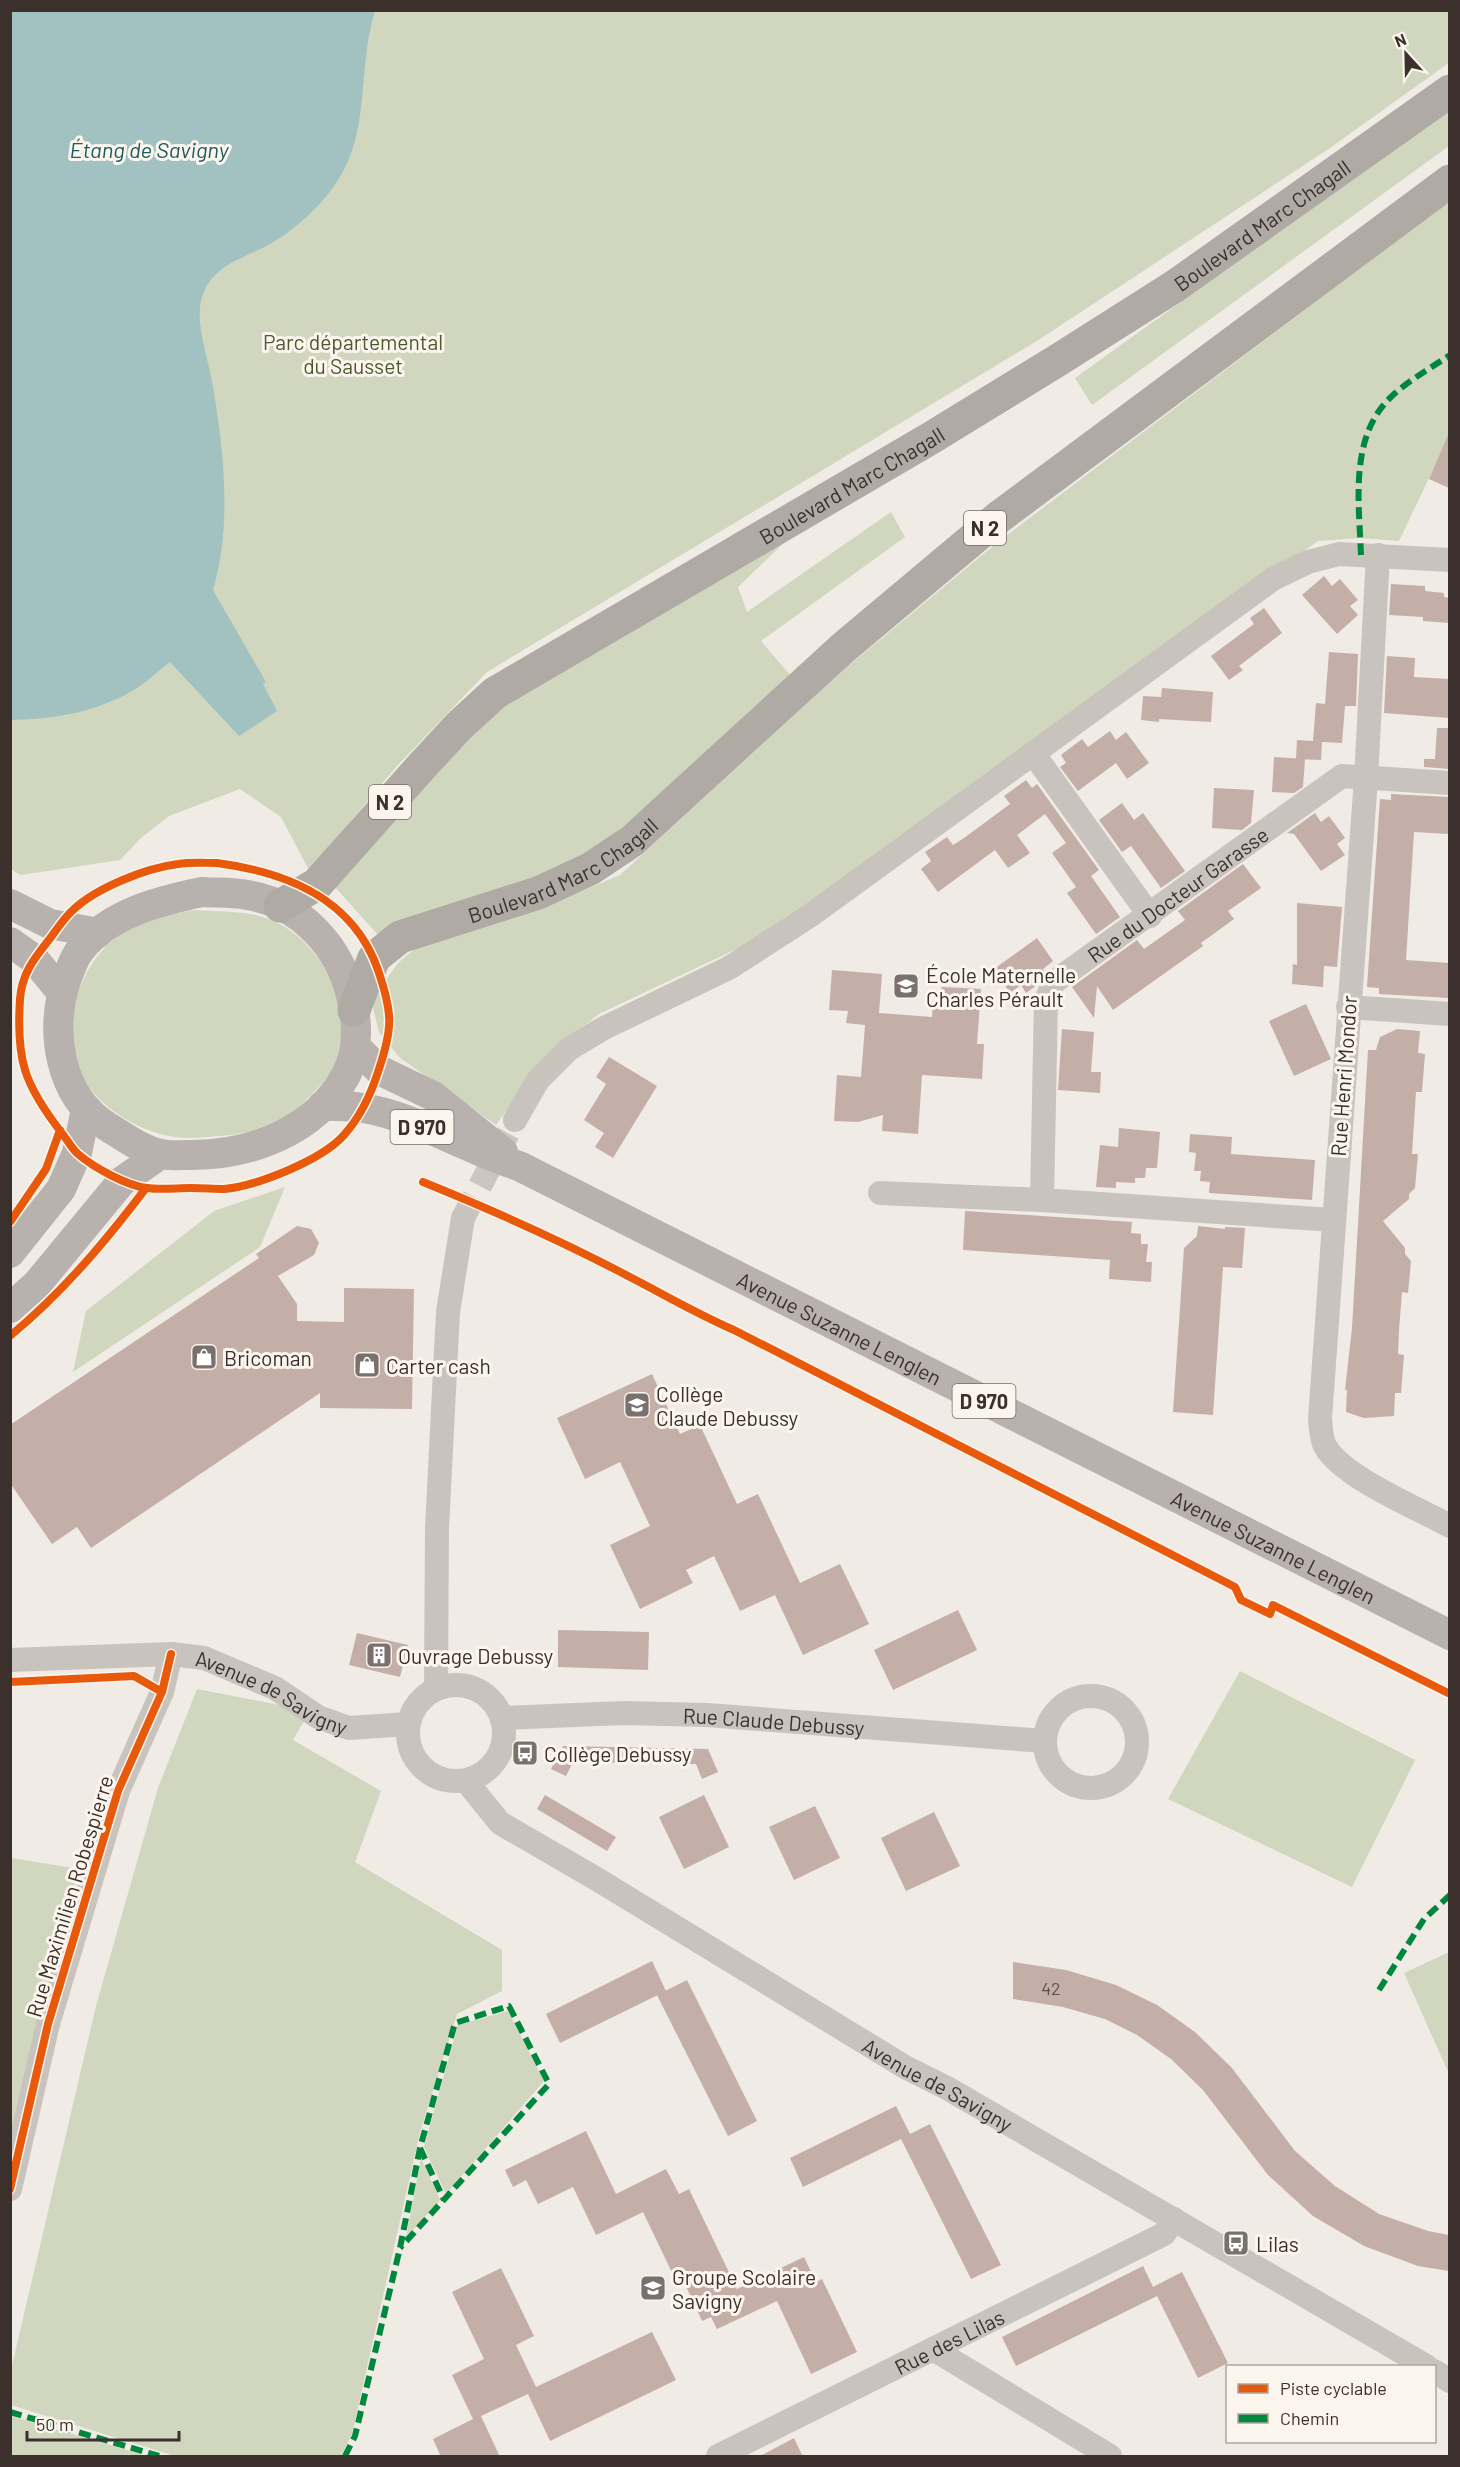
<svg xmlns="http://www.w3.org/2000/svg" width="1460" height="2467" viewBox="0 0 1460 2467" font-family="Barlow,sans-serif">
<rect width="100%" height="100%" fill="#f0ebe5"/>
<path fill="#d1d6bf" d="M 1449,10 L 1450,62 L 1330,148 L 1040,339 L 487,672 L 397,766 L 309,870 L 281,817 L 240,789 L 169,816 L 141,838 L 120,860 L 21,875 L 10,869 L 10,11 Z
M 1449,109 L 1449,146 L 1092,405 L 1075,378 Z
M 1449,201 L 1449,436 L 1399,541 L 1360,538 L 1318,541 L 764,936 L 599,1014 L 544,1058 L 496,1125 L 400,1058 L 379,1032 L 373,1008 L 374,997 L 398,963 L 417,947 L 535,911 L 620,875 L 846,668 L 999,541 Z
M 891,512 L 905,537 L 761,641 L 791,676 L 592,854 L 527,885 L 378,935 L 334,886 L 452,749 L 512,698 L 791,536 L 738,587 L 747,612 Z
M 195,910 C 219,912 249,910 271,920 C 318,939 351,1000 341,1050 C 338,1069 319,1087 305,1101 C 284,1124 251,1134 220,1136 C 206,1137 189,1139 175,1137 C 127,1131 68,1087 70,1034 C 71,1024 74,1013 76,1003 C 81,975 101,945 126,931 C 148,919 171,914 195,910 Z
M 285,1187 L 260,1247 L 73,1372 L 86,1311 L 214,1211 Z
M 1240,1671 L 1415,1760 L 1352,1887 L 1168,1799 Z
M 197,1689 L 310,1711 L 293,1740 L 381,1791 L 355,1862 L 502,1950 L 502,1991 L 457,2014 L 420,2132 L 352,2434 L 341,2456 L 175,2456 L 11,2405 L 11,2370 L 96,2006 L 158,1788 Z
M 11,1858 L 80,1869 L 41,2007 L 11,2137 Z
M 1449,1952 L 1449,2074 L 1404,1973 Z
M 508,2011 L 544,2081 L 446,2194 L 424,2147 L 458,2025 Z
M 421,2158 L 440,2200 L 406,2238 Z
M 11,2416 L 147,2456 L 11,2456 Z"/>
<path fill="#a1c2c1" d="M 10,11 L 375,11 C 356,71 373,135 332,189 C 316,210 296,228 275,241 C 247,259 214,261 202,297 C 194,324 209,359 213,387 C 224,451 232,527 213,590 L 266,682 L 263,684 L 277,711 L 239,736 L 170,662 C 159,670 149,680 137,688 C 98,712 56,719 11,720 Z"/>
<path fill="#c3afa7" d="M 1449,433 L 1449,488 L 1429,479 Z
M 1324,576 L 1332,586 L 1340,579 L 1358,600 L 1350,606 L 1358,615 L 1337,634 L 1302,595 Z
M 1391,584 L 1425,586 L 1425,591 L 1444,593 L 1444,597 L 1449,598 L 1449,623 L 1423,621 L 1423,617 L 1389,615 Z
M 1264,608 L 1282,633 L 1239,666 L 1243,670 L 1229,680 L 1211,656 L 1254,624 L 1250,618 Z
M 1329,652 L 1358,654 L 1356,706 L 1345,706 L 1342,743 L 1322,742 L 1321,760 L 1296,759 L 1297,740 L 1313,741 L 1316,703 L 1325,704 Z
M 1387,656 L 1415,658 L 1414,677 L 1449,679 L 1449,718 L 1384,713 Z
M 1162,688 L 1213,692 L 1211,722 L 1159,719 L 1159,722 L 1141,720 L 1143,696 L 1161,697 Z
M 1437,728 L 1449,728 L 1449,769 L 1424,767 L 1424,759 L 1435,759 Z
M 1110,731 L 1116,740 L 1126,732 L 1149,763 L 1127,779 L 1116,763 L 1078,791 L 1060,767 L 1066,763 L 1061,755 L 1082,739 L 1088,747 Z
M 1274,757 L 1305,759 L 1303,787 L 1294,793 L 1272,792 Z
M 1026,780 L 1032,788 L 1037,784 L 1099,870 L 1091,876 L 1120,917 L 1096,934 L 1067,893 L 1076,887 L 1052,853 L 1066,843 L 1045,814 L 1017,835 L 1030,853 L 1008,868 L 995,850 L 938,892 L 921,869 L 931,861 L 925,852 L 947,837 L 953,845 L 964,838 L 1010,804 L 1004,796 Z
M 1214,788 L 1254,790 L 1251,823 L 1242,830 L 1212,828 Z
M 1391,794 L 1449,797 L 1449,834 L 1414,832 L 1406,960 L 1449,963 L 1449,998 L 1379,994 L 1379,988 L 1367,987 L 1380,799 L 1391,800 Z
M 1122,803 L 1134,820 L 1143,813 L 1185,871 L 1161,888 L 1131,846 L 1122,852 L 1099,820 Z
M 1315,813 L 1321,822 L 1329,816 L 1345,838 L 1337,844 L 1345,855 L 1321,871 L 1294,834 L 1287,833 Z
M 1243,864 L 1261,888 L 1228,911 L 1234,919 L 1201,943 L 1203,946 L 1113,1010 L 1097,986 L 1094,1018 L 1072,987 L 1137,940 L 1144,949 L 1185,920 L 1178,911 Z
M 1297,903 L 1342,907 L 1337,967 L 1324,966 L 1323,987 L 1292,984 L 1293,964 L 1297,965 Z
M 1037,938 L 1053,961 L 1043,969 L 1045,972 L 1037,985 L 1026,993 L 1021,985 L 1010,993 L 994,969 Z
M 832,970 L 882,974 L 879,1013 L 932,1017 L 933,1002 L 942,987 L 981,989 L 977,1044 L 984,1044 L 982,1079 L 922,1075 L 918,1134 L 882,1131 L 883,1115 L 858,1122 L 834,1121 L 837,1075 L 861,1077 L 865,1025 L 846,1023 L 848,1011 L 829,1010 Z
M 1306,1004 L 1331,1059 L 1294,1076 L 1269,1021 Z
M 1062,1029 L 1094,1032 L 1091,1072 L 1101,1072 L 1100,1093 L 1058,1090 Z
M 1397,1029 L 1420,1031 L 1418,1053 L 1425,1054 L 1422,1092 L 1416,1092 L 1412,1154 L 1418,1154 L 1415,1188 L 1409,1194 L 1409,1199 L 1383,1221 L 1405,1248 L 1405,1254 L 1411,1261 L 1408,1293 L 1402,1292 L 1399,1330 L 1398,1354 L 1404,1355 L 1401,1393 L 1395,1393 L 1394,1416 L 1364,1418 L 1346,1412 L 1347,1390 L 1345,1390 L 1352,1328 L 1368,1050 L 1376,1050 L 1380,1037 Z
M 609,1057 L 657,1086 L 613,1158 L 595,1147 L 604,1133 L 584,1120 L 606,1084 L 596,1077 Z
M 1119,1128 L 1160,1132 L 1157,1168 L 1146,1168 L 1145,1178 L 1135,1178 L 1135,1183 L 1116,1182 L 1116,1188 L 1096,1187 L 1100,1145 L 1118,1147 Z
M 1190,1134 L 1232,1137 L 1231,1154 L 1315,1160 L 1312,1200 L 1209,1193 L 1210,1182 L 1200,1181 L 1201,1171 L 1194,1171 L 1196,1153 L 1189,1152 Z
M 965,1211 L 1132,1222 L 1131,1233 L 1141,1234 L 1141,1244 L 1148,1244 L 1146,1262 L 1152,1262 L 1151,1282 L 1109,1279 L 1110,1260 L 963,1250 Z
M 297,1226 L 311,1229 L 319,1243 L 314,1255 L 278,1276 L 297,1304 L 297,1321 L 344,1322 L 344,1288 L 414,1289 L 412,1409 L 320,1408 L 320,1393 L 91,1548 L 77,1527 L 52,1544 L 10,1483 L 10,1425 L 259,1258 L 256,1254 Z
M 1198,1226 L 1225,1229 L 1225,1227 L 1245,1228 L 1242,1268 L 1223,1267 L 1213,1415 L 1173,1412 L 1184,1248 L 1197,1236 Z
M 652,1374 L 680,1434 L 700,1425 L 737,1504 L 758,1494 L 800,1583 L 840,1564 L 869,1624 L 803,1655 L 775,1595 L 740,1611 L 714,1556 L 686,1570 L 693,1583 L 640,1609 L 610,1545 L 650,1526 L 620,1462 L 585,1479 L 557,1418 Z
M 958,1610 L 977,1650 L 893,1690 L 874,1650 Z
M 558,1630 L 649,1632 L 648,1670 L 558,1667 Z
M 357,1633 L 408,1645 L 400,1677 L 349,1665 Z
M 563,1746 L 708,1749 L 718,1772 L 702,1779 L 696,1764 L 573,1762 L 566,1776 L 551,1769 Z
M 545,1795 L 616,1837 L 607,1851 L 537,1809 Z
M 704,1795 L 729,1847 L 684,1869 L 659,1817 Z
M 815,1806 L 840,1858 L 794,1880 L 769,1827 Z
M 934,1812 L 960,1866 L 906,1891 L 881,1838 Z
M 652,1961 L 666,1991 L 560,2043 L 546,2014 Z
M 1013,1962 L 1066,1970 L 1116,1985 L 1157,2005 L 1195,2032 L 1232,2068 L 1295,2151 L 1335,2186 L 1379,2214 L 1428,2231 L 1449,2235 L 1449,2271 L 1418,2266 L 1364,2246 L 1313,2216 L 1268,2175 L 1203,2090 L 1171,2059 L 1137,2035 L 1105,2019 L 1063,2007 L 1013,1999 Z
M 687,1980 L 757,2121 L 728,2136 L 657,1995 Z
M 896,2106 L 910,2134 L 930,2124 L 1001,2265 L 971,2279 L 901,2139 L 803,2187 L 790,2158 Z
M 586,2131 L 616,2194 L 666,2169 L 679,2194 L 689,2189 L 737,2289 L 804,2257 L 816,2282 L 822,2279 L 857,2352 L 811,2374 L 777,2301 L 717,2329 L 711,2317 L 702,2321 L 684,2282 L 678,2285 L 643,2212 L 596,2235 L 573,2187 L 538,2204 L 526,2180 L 513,2187 L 505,2170 Z
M 1143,2266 L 1153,2287 L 1182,2272 L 1228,2363 L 1198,2378 L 1157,2296 L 1016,2366 L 1002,2337 Z
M 501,2268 L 534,2336 L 516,2345 L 536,2387 L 652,2332 L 676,2380 L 550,2441 L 528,2394 L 481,2416 L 500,2457 L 441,2457 L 433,2439 L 473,2419 L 452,2375 L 484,2359 L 452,2292 Z
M 794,2438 L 803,2457 L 758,2457 Z"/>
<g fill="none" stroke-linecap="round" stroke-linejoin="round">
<path stroke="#ccc6c0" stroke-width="24" stroke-dasharray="24 12" stroke-linecap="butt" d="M 463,1218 L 515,1120"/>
<g stroke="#c9c3be" stroke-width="24">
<path d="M 1378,555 L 1366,778 L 1320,1419 C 1321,1427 1321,1439 1325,1446 C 1342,1477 1417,1508 1450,1526"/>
<path d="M 1033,753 L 1150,916"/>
<path d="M 1348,1007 L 1450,1014"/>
<path d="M 515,1120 L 538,1080 L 569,1049 L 604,1028 L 729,968 L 811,915 L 1273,579 L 1308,562 L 1339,554 L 1450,560"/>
<path d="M 880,1193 L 1042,1200"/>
<path id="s1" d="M 1333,1220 L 1042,1200 L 1046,1000 L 1054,982 L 1342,776 L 1450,783"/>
<path id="s2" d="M 10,1660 L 171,1654 L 204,1658 L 275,1688 L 318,1717 L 349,1728 L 408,1724"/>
<circle cx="456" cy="1733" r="48"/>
<path d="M 436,1688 L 437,1528 L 448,1312 L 463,1218"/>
<circle cx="1091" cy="1742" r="46"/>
<path id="s3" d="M 502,1718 L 624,1713 L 707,1715 L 1044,1741"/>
<path id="s4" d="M 466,1781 L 500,1823 L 595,1878 L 905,2067 L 947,2088 L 1426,2366"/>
<path d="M 10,2189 L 48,2024 L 118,1791 L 162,1692 L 171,1654"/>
<path d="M 933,2349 L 1110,2456"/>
<path d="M 1434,2371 L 1450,2381"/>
<path id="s5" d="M 718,2456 L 1164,2234 L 1174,2219"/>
</g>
<g stroke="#b8b1ad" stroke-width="30">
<path d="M 202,892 C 216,893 232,892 247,895 C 302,904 341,948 352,1000 C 358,1025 358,1052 346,1075 C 315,1132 249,1156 188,1155 C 179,1155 169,1156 161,1154 C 142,1150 124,1137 108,1127 C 58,1096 49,1030 67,978 C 71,968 74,957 81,949 C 110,913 159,901 202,892 Z"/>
<path d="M 10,904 L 50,924 L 98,933"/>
<path d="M 10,942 L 34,959 L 62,993"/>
<path d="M 356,1047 L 379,1070 L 433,1096 L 503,1152"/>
<path id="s6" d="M 322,1106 C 336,1106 350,1105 363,1108 C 414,1116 468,1150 519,1166 L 1450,1635"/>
<path d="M 10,1253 L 61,1189 L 77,1153 L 86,1109"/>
<path d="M 10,1308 L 37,1284 L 122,1181 L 161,1154"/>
</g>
<g stroke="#afaaa4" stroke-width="33">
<path id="s7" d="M 280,906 L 317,884 L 421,767 L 459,726 L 495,693 L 931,438 L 1055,362 L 1175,286 L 1450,91"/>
<path id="s8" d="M 354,1010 L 374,958 L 400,937 L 538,893 L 590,869 L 632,841 L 843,648 L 999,517 L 1450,181"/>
</g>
<path stroke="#00873e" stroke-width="6" stroke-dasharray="12 6" stroke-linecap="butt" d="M 1361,555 C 1359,501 1349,436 1392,396 C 1409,380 1431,368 1450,355
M 1379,1990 L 1424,1919 L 1450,1895
M 420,2148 L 444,2200
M 10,2412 L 159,2456
M 345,2456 L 355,2436 L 400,2248 L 420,2148 L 455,2023 L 509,2006 L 549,2084 L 400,2248"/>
<defs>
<path id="cycleway" d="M 217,863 C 286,872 353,898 378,970 C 393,1014 393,1028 378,1072 C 371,1094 360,1117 344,1135 C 322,1160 257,1186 224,1189 C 214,1189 202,1188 191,1188 C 177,1188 161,1190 147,1188 C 127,1186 93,1167 78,1154 C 71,1148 67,1139 61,1132 C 24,1084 16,1060 20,999 C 22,974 33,960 48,941 C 56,931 63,919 73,910 C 96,888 146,868 178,864 C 191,862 204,863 217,863 Z
M 423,1182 C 492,1210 562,1241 628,1276 C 663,1294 697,1314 734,1330 L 1235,1587 L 1241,1600 L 1270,1614 L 1273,1605 L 1450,1694
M 10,1222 L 46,1169 L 60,1130
M 10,1336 C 63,1292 105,1242 146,1188
M 10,1682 L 134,1676 L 162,1692
M 10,2189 L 48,2024 L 118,1791 L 162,1692 L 171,1654"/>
</defs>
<use href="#cycleway" stroke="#fbf5ee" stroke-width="11"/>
<use href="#cycleway" stroke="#e8590c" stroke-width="8"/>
</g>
<defs>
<symbol id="school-square" viewBox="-11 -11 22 22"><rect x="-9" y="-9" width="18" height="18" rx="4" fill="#7a716c" stroke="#fbf5ee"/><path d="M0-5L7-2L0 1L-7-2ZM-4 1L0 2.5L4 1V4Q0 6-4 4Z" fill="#fff"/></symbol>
<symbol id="shop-square" viewBox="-11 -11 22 22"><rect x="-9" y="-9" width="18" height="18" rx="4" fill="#7a716c" stroke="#fbf5ee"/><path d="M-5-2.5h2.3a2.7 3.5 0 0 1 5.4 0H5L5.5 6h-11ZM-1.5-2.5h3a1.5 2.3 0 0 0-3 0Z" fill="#fff"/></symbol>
<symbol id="building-square" viewBox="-11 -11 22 22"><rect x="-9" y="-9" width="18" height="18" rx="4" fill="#7a716c" stroke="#fbf5ee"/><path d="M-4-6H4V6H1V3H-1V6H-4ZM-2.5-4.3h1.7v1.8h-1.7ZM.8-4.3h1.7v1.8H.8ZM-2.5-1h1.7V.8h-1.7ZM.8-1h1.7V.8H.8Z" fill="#fff"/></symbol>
<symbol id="bus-square" viewBox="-11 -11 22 22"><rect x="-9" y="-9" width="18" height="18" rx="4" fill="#7a716c" stroke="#fbf5ee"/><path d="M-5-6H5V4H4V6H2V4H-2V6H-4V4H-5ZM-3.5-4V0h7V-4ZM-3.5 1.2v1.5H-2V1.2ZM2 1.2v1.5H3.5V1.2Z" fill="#fff"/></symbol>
</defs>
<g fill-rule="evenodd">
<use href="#school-square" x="891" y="971" width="30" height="30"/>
<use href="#shop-square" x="189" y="1342" width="30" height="30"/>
<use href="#shop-square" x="352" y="1350" width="30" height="30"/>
<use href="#school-square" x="622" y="1390" width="30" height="30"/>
<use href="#building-square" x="364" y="1640" width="30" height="30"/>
<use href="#bus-square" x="510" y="1738" width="30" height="30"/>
<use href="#bus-square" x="1221" y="2228" width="30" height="30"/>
<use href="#school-square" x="638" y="2273" width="30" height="30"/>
</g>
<g text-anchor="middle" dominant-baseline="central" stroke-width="6" stroke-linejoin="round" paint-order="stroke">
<g font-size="18" fill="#5d504a">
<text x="1051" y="1988">42</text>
</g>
<g fill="#fbf5ee" stroke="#756b66" stroke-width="1.5">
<rect x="964" y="511" width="42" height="34" rx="4.5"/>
<rect x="369" y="785" width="42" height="34" rx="4.5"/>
<rect x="390.5" y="1110" width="63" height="34" rx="4.5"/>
<rect x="952.5" y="1384" width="63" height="34" rx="4.5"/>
</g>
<g font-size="20" font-weight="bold" fill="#3b302b">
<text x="985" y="528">N 2</text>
<text x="390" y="802">N 2</text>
<text x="422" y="1127">D 970</text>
<text x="984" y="1401">D 970</text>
</g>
<g font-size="21" fill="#3b302b" stroke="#fbf5ee">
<text stroke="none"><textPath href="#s7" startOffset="1203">Boulevard Marc Chagall</textPath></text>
<text stroke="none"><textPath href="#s7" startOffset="717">Boulevard Marc Chagall</textPath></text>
<text stroke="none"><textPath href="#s8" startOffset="266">Boulevard Marc Chagall</textPath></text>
<text stroke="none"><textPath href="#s1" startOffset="663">Rue du Docteur Garasse</textPath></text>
<text transform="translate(1343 1076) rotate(-86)">Rue Henri Mondor</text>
<text stroke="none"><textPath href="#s6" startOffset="567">Avenue Suzanne Lenglen</textPath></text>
<text stroke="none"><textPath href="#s6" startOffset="1053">Avenue Suzanne Lenglen</textPath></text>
<text stroke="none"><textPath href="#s2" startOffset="270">Avenue de Savigny</textPath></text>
<text stroke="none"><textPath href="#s3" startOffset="272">Rue Claude Debussy</textPath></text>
<text transform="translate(69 1896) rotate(-73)">Rue Maximilien Robespierre</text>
<text stroke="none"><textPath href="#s4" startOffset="564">Avenue de Savigny</textPath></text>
<text stroke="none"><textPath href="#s5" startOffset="258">Rue des Lilas</textPath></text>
</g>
<g font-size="21" fill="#4a5a2e" stroke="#fbf5ee">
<text x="353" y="341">Parc départemental<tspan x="353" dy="24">du Sausset</tspan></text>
</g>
<g font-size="21" fill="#3b302b" stroke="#fbf5ee" text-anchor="start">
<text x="926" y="974">École Maternelle<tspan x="926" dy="24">Charles Pérault</tspan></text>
<text x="224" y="1357">Bricoman</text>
<text x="386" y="1365">Carter cash</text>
<text x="656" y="1393">Collège<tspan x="656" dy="24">Claude Debussy</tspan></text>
<text x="398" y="1655">Ouvrage Debussy</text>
<text x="544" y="1753">Collège Debussy</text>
<text x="1256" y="2243">Lilas</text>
<text x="672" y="2276">Groupe Scolaire<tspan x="672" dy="24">Savigny</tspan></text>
</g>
<g font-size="22" font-style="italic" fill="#1f5a5e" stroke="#fbf5ee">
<text x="149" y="149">Étang de Savigny</text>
</g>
</g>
<rect width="1460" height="2467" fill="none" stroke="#3b302b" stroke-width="24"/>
<rect x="1226" y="2365" width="210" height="78" fill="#fbf5ee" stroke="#aea6a0" stroke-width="1.5"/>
<rect x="1238" y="2384" width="30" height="9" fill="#e8590c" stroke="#aea6a0" stroke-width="1.5"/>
<text x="1280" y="2395" font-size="18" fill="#3b302b">Piste cyclable</text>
<rect x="1238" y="2414" width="30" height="9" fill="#00873e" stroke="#aea6a0" stroke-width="1.5"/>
<text x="1280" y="2425" font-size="18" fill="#3b302b">Chemin</text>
<g transform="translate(1406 54) rotate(338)" stroke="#fbf5ee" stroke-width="4.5" paint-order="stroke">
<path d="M0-4.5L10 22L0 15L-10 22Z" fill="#3b302b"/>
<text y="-9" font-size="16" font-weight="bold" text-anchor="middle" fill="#3b302b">N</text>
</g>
<path d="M27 2431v9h152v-9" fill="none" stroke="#3b302b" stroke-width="3"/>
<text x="36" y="2431" font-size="18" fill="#3b302b" stroke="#fbf5ee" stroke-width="4.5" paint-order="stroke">50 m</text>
</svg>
